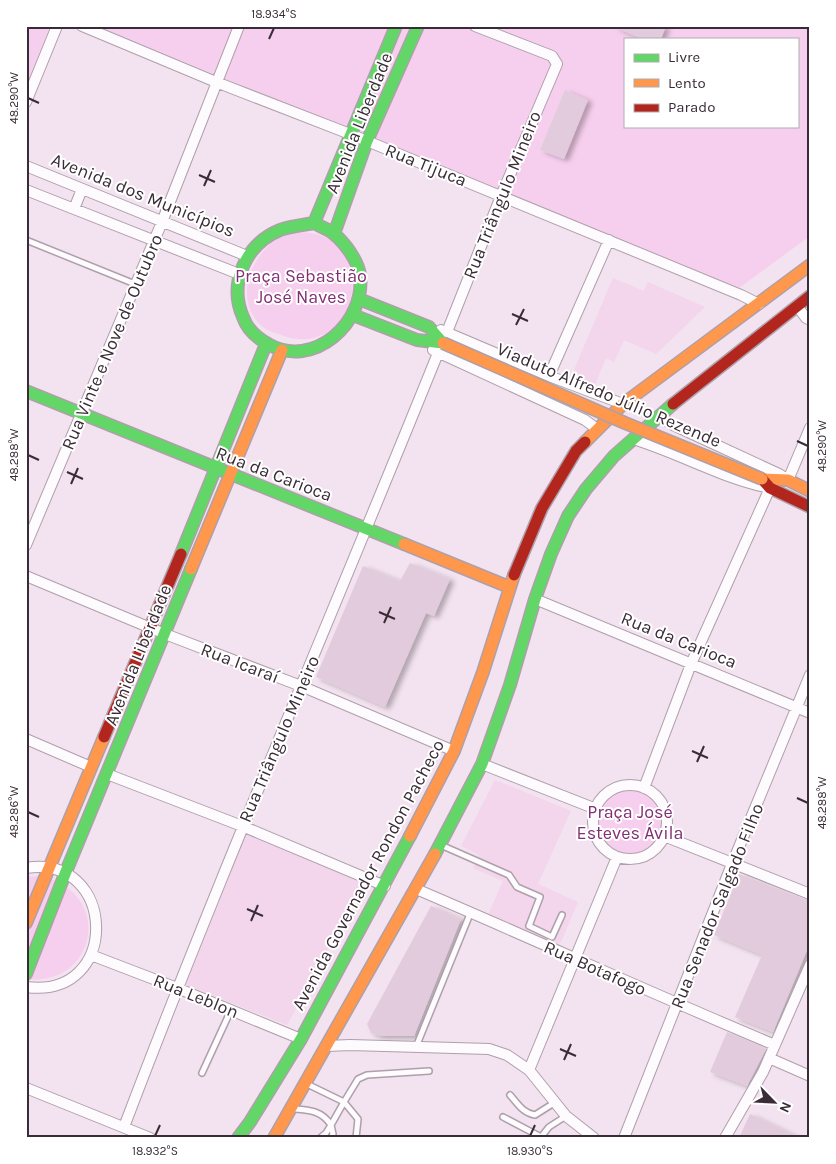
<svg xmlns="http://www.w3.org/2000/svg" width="836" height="1164" viewBox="0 0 836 1164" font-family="Karla,sans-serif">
<defs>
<filter id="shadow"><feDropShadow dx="4.5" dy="2.5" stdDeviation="2.5" flood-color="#0004"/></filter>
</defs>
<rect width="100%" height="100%" fill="#f3e2ef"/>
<path fill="#f3d5ec" d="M 613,278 L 644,291 L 648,282 L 705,307 L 656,354 L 624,340 L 614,362 L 606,358 L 594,387 L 571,377 Z
M 495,780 L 571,811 L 538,884 L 578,902 L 561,942 L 556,945 L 488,915 L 503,881 L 473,868 L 479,855 L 461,846 Z
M 246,833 L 364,884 L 287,1025 L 184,984 Z"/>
<path fill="#f7cfee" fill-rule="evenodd" d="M 26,26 L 50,26 L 26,88 Z
M 95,26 L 810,26 L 810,236 L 739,288 ZM 625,39 L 797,39 L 797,126 L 625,126 Z
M 291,232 C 302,232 314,232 325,237 C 331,239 337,247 341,252 C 344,257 350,262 351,268 C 361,310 328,351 284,336 C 277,333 269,332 263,327 C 238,306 245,271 265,249 C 272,241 282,237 291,232 Z
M593 822a37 37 0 1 1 74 0a37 37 0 1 1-74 0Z
M 40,876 C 115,892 97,987 26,979 L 26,877 Z"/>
<path fill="#e1cbdc" filter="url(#shadow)" d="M 612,26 L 666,26 L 661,39 L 642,39 Z
M 565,90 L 588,100 L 564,159 L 540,150 Z
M 410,563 L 450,579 L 434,616 L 426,613 L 385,707 L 316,677 L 363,566 L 400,581 Z
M 739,874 L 810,901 L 810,943 L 773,1032 L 735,1017 L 762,955 L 714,935 Z
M 431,906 L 461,919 L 414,1036 L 380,1036 L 371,1033 L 367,1024 Z
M 727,1032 L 766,1049 L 747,1086 L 710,1072 Z
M 750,1114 L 799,1138 L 739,1138 Z"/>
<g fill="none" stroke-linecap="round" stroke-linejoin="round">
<defs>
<path id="lane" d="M 26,240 L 135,284
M 443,846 L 509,875 L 517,887 L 540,897 L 529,926 L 552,937 L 562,915
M 416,1047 L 470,914
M 202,1073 L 231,1010
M 307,1084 L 344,1102 L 358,1079 L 367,1075 L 429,1071
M 510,1095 C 518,1104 523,1113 535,1115 L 554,1103
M 295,1109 C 310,1110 322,1111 331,1125 L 326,1133 L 320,1138
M 503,1117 L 541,1137 L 549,1127 L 566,1116
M 331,1138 L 333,1134 L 331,1125 L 344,1102 L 358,1119 L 356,1138"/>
<path id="street" d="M 82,26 L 216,82 L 350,134 L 741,295 L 759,304
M 26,102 L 57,26
M 26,166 L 247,256
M 26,190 L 239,274
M 74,209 L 82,189
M 797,306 L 806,318 L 810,320
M 441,330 L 549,376 L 623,404
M 447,332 L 501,196 L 557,64 L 552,56 L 475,26
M 433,350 L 585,420 L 597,429
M 549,376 L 609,240
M 659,416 L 673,425 L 779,474 L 788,480 L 810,428
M 633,439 C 679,453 724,479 770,488 L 691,664 L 644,788
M 26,545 L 162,222 L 239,26
M 26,576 L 165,634 L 301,686 L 454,751
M 535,599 L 810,713
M 26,739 L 91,767
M 482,764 L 596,809
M 107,774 L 242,826 L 385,886
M593 822a37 37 0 1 1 74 0a37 37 0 1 1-74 0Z
M 664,836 L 810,894
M 26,868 C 117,853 122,1000 26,987
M 416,889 C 536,940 655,995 775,1045
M 91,955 L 177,988 L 301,1039
M 327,1046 L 350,1045 L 489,1049 L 507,1055 L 529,1070 L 566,1116 L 594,1138
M 769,1058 L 810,1076
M 529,1070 L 617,857
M 26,1088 L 150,1138
M 124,1127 C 223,866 334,611 438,353
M 624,1138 L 732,864 L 810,675
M 725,1138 L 763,1072 L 810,965"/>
<path id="fast" d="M 314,223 C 321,227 328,229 334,234 C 345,243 358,261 360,275 C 366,323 313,370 268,344 C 257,338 247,329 243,317 C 228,283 246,244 280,230 C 291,226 303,225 314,223 Z
M 314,223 L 396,26
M 334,234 L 367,141 L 418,26
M 359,299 L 429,327 L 443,343
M 353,315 L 417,340 L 443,343
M 26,391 L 404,544
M 181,554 L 266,344
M 435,854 L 482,764 L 510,685 L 535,599 L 551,554 L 568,516 L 586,489 L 614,456 L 673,404
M 26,974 L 65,874 L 191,569
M 238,1138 L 250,1122 L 301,1039 L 410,836"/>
<path id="slow" d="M 585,442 L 623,404 L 810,265
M 762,479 L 788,480 L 810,491
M 404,544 L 509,587
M 191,569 L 282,350
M 410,836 L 454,751 L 483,672 L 514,575
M 26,923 L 104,737
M 274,1138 L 435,854"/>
<path id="jam" d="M 673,404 L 810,296
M 762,479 L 770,488 L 810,507
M 514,575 L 542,508 L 576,451 L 585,442
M 104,737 L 181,554"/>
</defs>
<use href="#lane" stroke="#aea0aa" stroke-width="8"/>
<use href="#street" stroke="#aea0aa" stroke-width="12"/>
<use href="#fast" stroke="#aea0aa" stroke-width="14"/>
<use href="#slow" stroke="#aea0aa" stroke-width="14"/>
<use href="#jam" stroke="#aea0aa" stroke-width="14"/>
<use href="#lane" stroke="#fdfbfd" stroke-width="5"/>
<use href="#street" stroke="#fdfbfd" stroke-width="10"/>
<use href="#fast" stroke="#63d668" stroke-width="11"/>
<use href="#slow" stroke="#ff974d" stroke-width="11"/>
<use href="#jam" stroke="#b3261e" stroke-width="11"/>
<defs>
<path id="slow-bridge" d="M 443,343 L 625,423 L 762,479"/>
</defs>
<use href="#slow-bridge" stroke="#aea0aa" stroke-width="14" stroke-linecap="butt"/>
<use href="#slow-bridge" stroke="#ff974d" stroke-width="11"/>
</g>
<path fill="none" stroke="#392c36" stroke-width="2" d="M 269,39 L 274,28M 28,98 L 39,103M 199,175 L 215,182M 204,186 L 211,170M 512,314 L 528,321M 516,325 L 524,309M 797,441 L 808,446M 28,455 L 39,460M 67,472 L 83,479M 71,484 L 78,468M 379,612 L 395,619M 384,623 L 391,607M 692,751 L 708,758M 697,762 L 704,746M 797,798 L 808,803M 28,812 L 39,817M 247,909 L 263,916M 251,921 L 258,905M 560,1049 L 576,1056M 564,1060 L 571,1044M 155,1136 L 160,1125M 530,1136 L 535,1125"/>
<g text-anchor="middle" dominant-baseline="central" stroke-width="4" stroke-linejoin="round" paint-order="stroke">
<g font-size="18" fill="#392c36" stroke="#fff">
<text transform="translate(359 123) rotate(-68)">Avenida Liberdade</text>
<text transform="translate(426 165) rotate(22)">Rua Tijuca</text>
<text transform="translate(143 195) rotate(22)">Avenida dos Municípios</text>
<text transform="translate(502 195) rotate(-68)">Rua Triângulo Mineiro</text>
<text transform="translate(112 342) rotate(-67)">Rua Vinte e Nove de Outubro</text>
<text transform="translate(609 395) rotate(23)">Viaduto Alfredo Júlio Rezende</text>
<text transform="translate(274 474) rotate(21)">Rua da Carioca</text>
<text transform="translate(679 640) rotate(22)">Rua da Carioca</text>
<text transform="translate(138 655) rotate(-68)">Avenida Liberdade</text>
<text transform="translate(240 663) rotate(21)">Rua Icaraí</text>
<text transform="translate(279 739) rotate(-67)">Rua Triângulo Mineiro</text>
<text transform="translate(368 875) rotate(-62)">Avenida Governador Rondon Pacheco</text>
<text transform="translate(717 906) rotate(-68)">Rua Senador Salgado Filho</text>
<text transform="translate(595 968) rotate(24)">Rua Botafogo</text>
<text transform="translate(196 996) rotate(22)">Rua Leblon</text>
</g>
<g font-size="18" fill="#832f75" stroke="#fff">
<text x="301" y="276">Praça Sebastião<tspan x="301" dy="21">José Naves</tspan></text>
<text x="630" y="812">Praça José<tspan x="630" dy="21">Esteves Ávila</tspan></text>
</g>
</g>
<rect width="836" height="1164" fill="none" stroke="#ffffff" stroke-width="55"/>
<rect x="624" y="38" width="175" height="90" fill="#ffffff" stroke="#b0abaf"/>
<rect x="634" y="54" width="25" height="8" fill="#63d668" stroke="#b0abaf"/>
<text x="668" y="62" font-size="15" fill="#392c36">Livre</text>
<rect x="634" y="79" width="25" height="8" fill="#ff974d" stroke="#b0abaf"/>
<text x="668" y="88" font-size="15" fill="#392c36">Lento</text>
<rect x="634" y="104" width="25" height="8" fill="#b3261e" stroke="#b0abaf"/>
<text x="668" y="112" font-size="15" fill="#392c36">Parado</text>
<g transform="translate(774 1102) rotate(114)" stroke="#ffffff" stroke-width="4" paint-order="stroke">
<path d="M0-4L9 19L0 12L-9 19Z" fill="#392c36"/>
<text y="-8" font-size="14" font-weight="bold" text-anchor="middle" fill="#392c36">N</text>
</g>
<rect x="28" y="28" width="780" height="1108" fill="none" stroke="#392c36" stroke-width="2"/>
<g font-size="12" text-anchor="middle" fill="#392c36">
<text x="274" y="18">18.934°S</text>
<text transform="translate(14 98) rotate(-90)" y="4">48.290°W</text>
<text transform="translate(822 446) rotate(-90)" y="4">48.290°W</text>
<text transform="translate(14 455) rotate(-90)" y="4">48.288°W</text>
<text transform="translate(822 803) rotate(-90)" y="4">48.288°W</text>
<text transform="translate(14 812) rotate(-90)" y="4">48.286°W</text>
<text x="155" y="1155">18.932°S</text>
<text x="530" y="1155">18.930°S</text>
</g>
</svg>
